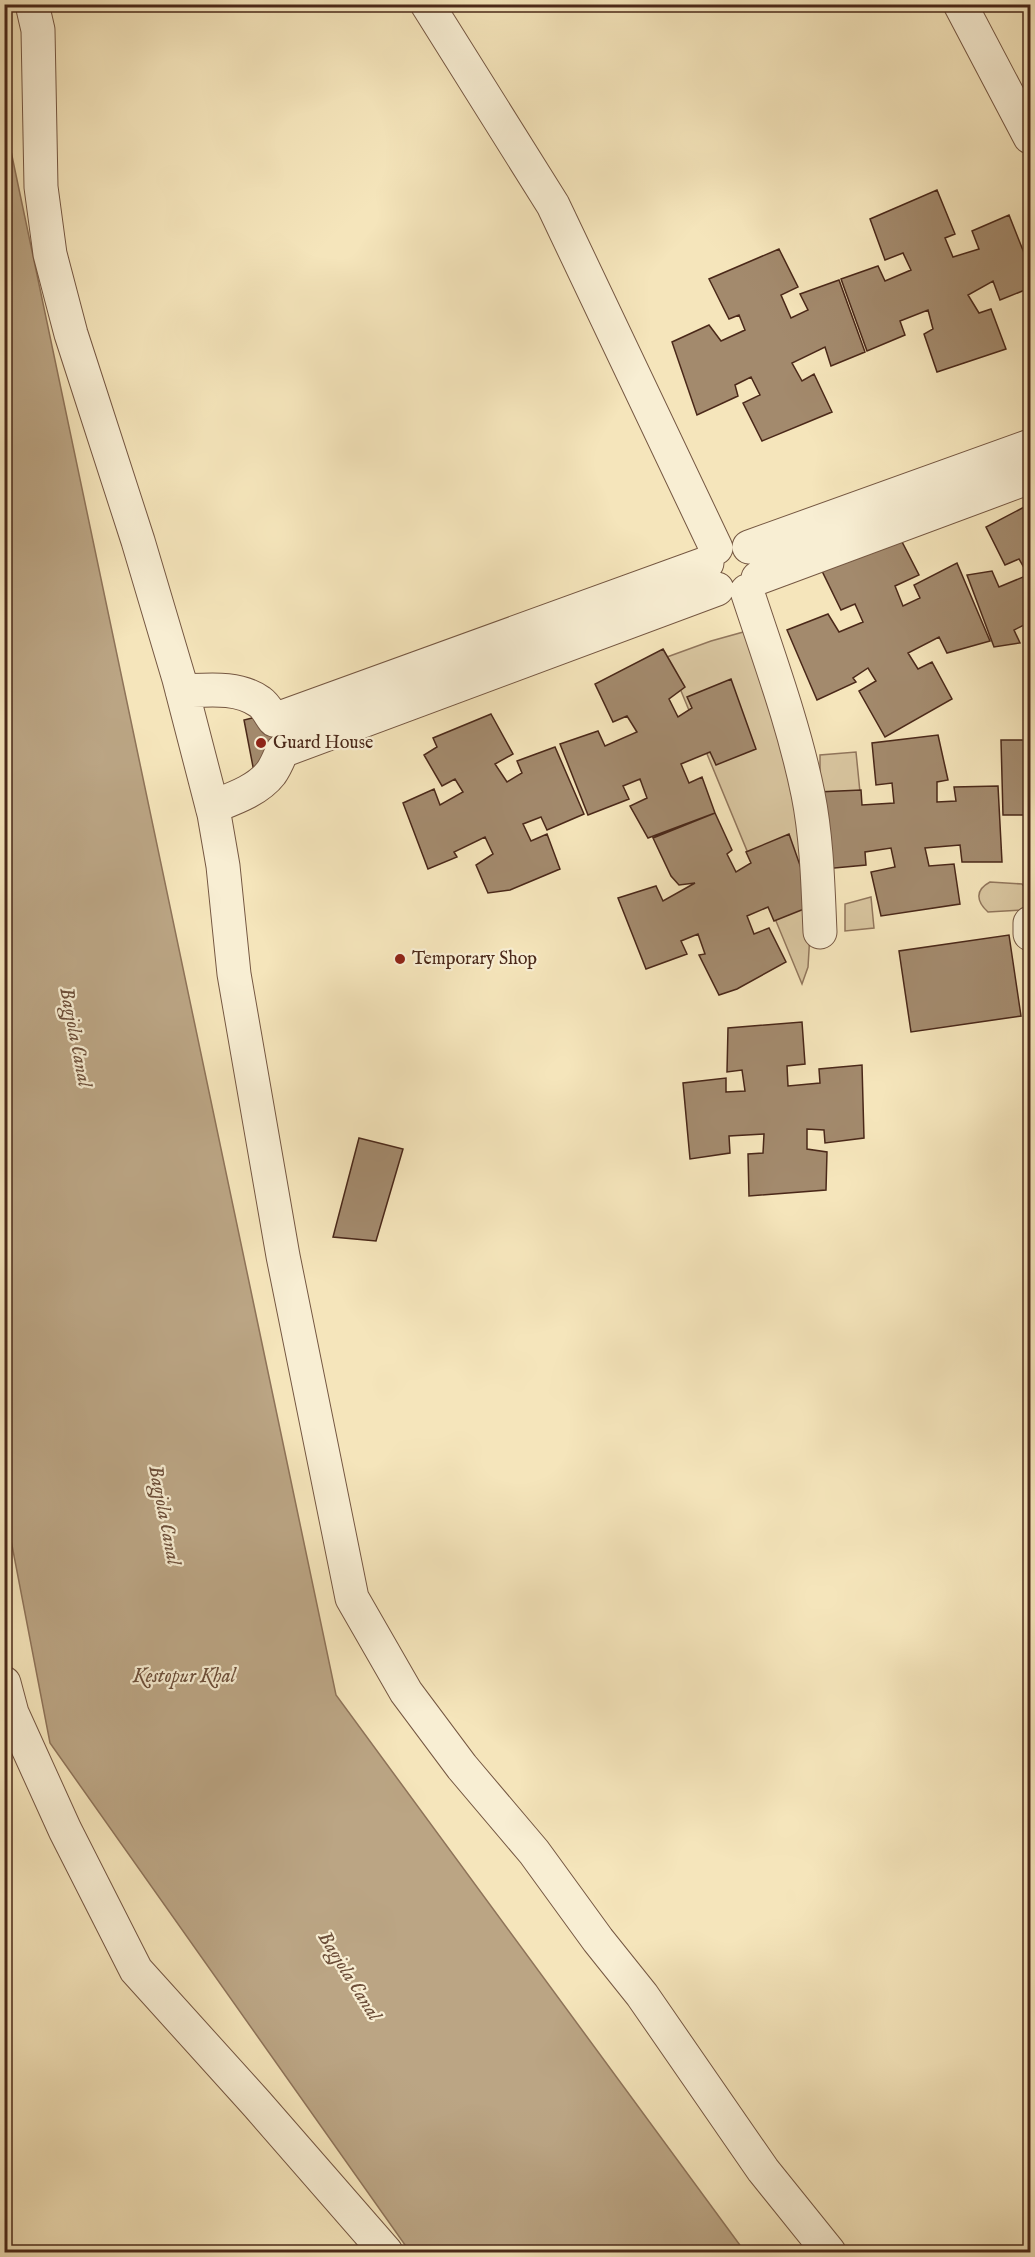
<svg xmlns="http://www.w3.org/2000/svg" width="1035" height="2257" viewBox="0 0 1035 2257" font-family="'IM FELL English',serif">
<rect width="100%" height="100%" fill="#f5e5bb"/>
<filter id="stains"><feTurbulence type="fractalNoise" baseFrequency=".00333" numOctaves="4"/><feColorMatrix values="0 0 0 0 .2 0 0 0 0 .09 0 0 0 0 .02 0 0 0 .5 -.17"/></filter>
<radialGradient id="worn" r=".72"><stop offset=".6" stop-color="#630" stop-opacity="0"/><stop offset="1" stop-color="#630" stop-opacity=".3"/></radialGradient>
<path fill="#d8c59f" stroke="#91765c" stroke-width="1.5" d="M 747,631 L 780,728 L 812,900 L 808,967 L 802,984 L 667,657 L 711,641 Z
M 856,752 L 860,792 L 820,792 L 820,755 Z
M 990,882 L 1022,884 L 1027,890 L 1026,907 L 1022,910 L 988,912 C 976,901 975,890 990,882 Z
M 871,897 L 874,928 L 845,931 L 845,904 Z"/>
<path fill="#bba584" stroke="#8e7359" stroke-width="1.5" d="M 4,118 L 336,1695 L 745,2252 L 410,2252 L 50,1743 L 5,1509 Z"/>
<path fill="#a38a6d" stroke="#4a2819" stroke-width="1.5" d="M 937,190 L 955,234 L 945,238 L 953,257 L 979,249 L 972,231 L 1009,215 L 1030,268 L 1030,288 L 1000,300 L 993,281 L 968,295 L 979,313 L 991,309 L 1006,349 L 937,372 L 924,334 L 933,329 L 928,310 L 900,321 L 905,335 L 867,351 L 841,279 L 878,266 L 885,281 L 911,270 L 903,253 L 885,260 L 870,219 Z
M 779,249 L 798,287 L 781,295 L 791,318 L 808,310 L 800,294 L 839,280 L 865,352 L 831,366 L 825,347 L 792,363 L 802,381 L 814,374 L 832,412 L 762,441 L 743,403 L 760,395 L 751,377 L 735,385 L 738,396 L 697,415 L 672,342 L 709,325 L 721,341 L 745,330 L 739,315 L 729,319 L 709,279 Z
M 1030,504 L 1030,622 L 1014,630 L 1020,643 L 994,647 L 967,575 L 992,571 L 999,587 L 1028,575 L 1019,559 L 1005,565 L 986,527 Z
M 898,534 L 919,575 L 895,586 L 903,606 L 920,598 L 914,585 L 957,563 L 990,641 L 947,653 L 939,637 L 908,653 L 918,669 L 932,662 L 952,699 L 885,737 L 859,691 L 876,681 L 868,668 L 853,678 L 856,682 L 817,700 L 787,630 L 828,614 L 839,632 L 863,622 L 855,604 L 841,610 L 822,571 Z
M 663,649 L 685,687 L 669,699 L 678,717 L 692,708 L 687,697 L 731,679 L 756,749 L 716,765 L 710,752 L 681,764 L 689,783 L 702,777 L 715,813 L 648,838 L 630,806 L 647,798 L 640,779 L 623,786 L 629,799 L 588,815 L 560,744 L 598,731 L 605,746 L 637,732 L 627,716 L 613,722 L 595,684 Z
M 491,714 L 513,754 L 495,764 L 507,782 L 522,773 L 517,761 L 555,747 L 584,814 L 547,830 L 541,817 L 523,824 L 531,841 L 547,834 L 560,869 L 510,890 L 488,893 L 476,865 L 493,854 L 485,837 L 454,852 L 457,857 L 428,869 L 403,803 L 434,789 L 440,805 L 463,792 L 455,779 L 442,786 L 424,755 L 437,747 L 433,738 Z
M 252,718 L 261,719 L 273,738 L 254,772 L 244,720 Z
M 938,735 L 948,780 L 937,782 L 937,802 L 956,801 L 954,787 L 998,786 L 1002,862 L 962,862 L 960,845 L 925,848 L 929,866 L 954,864 L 960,904 L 881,916 L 871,872 L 895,867 L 891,848 L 865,852 L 866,865 L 824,869 L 817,792 L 861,790 L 862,805 L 894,803 L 892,783 L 876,785 L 872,743 Z
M 1001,740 L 1030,740 L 1030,815 L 1003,815 Z
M 715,813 L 732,850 L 727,854 L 736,872 L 751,863 L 746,852 L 789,834 L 814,905 L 774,921 L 768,907 L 747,916 L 754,934 L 769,928 L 786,962 L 737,989 L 719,995 L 699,955 L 705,954 L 698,934 L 681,941 L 687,954 L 646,969 L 618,898 L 656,886 L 663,901 L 695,883 L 679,885 L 671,876 L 653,838 Z
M 1009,935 L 1021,1016 L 911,1032 L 899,951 Z
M 802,1022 L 805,1064 L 787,1066 L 788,1086 L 820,1083 L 819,1069 L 862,1065 L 864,1138 L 825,1143 L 824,1130 L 807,1129 L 807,1149 L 827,1152 L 826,1190 L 749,1196 L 748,1154 L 763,1153 L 764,1134 L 729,1136 L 730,1153 L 690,1159 L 683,1083 L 726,1078 L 726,1092 L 745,1091 L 742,1070 L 727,1072 L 728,1028 Z
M 359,1138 L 403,1149 L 376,1241 L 333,1237 Z"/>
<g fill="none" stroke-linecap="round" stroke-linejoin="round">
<defs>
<path id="minor" d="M 32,4 L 38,30 L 41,187 L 50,254 L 71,334 L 138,541 L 179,679 L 214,814 L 223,866 L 234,974 L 283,1256 L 352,1598 L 406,1692 L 462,1767 L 534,1852 L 598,1940 L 642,1995 L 763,2170 L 829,2252
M 427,4 L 553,205 L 716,548
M 960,4 L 1030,137
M 749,547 L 1030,446
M 758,578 L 1030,477
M 747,591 C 769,658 794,725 808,794 C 817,839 818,887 820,932
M 182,691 C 208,690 238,686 260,702 C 266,706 270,715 274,720 L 707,563
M 212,807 C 232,799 257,791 271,773 C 276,766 279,758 282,751 L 717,589
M 1030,923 L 1030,934
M 4,1683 L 12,1713 L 65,1830 L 136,1970 L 257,2104 L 386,2252"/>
</defs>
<use href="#minor" stroke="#755742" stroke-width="35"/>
<use href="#minor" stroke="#f8eed3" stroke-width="33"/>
</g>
<g fill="#8f2418" stroke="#f8eed3" stroke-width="2">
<circle cx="261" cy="743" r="6"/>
<circle cx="400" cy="959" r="6"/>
</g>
<g text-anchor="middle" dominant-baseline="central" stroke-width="4.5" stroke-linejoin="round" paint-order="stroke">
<g font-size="18" fill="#4a2819" stroke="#f8eed3" text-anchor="start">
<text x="273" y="743">Guard House</text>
<text x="412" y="959">Temporary Shop</text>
</g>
<g font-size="20" font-style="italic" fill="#6c4e39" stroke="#f8eed3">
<text transform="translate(75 1037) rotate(79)">Bagjola Canal</text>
<text transform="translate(164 1515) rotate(79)">Bagjola Canal</text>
<text x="184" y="1676">Kestopur Khal</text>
<text transform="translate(349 1976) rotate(58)">Bagjola Canal</text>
</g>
</g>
<rect width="1035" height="2257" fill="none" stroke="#f5e5bb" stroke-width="24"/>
<rect x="6" y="6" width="1023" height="2245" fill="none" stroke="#4a2819" stroke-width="3"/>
<rect x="12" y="12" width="1011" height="2233" fill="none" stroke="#4a2819" stroke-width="1.5"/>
<rect width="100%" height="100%" filter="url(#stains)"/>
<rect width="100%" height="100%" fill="url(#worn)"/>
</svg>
